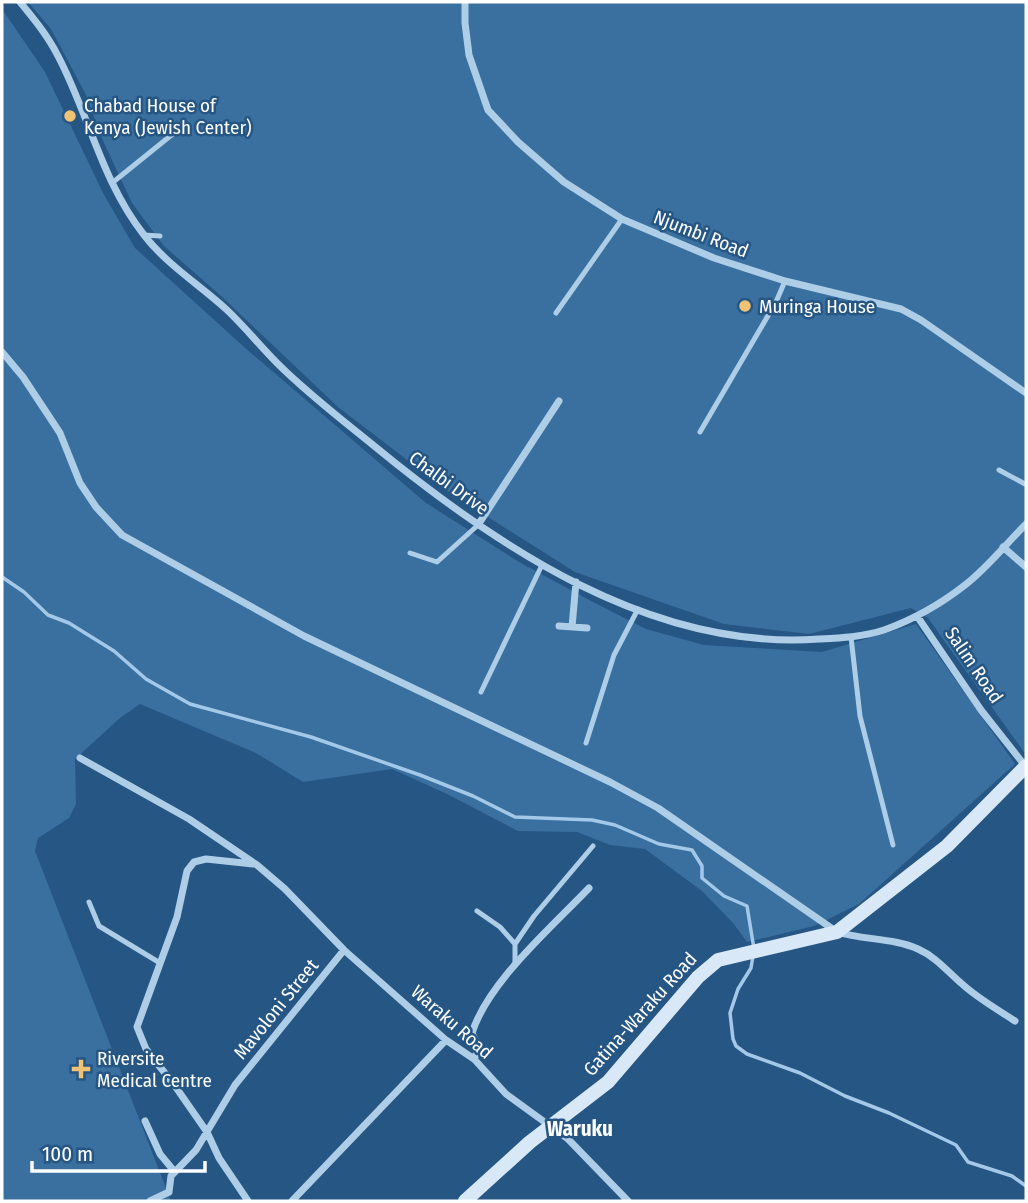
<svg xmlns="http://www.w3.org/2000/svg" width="1028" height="1203" viewBox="0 0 1028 1203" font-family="'Fira Sans Condensed',sans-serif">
<rect width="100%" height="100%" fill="#265683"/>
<path fill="#3a70a0" d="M 28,2 L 1026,2 L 1026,750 L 1024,752 L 928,618 L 911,608 L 809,634 L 724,624 L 575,572 L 453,495 L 338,407 L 220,295 L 164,246 L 132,203 L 104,143 L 85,93 L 51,29 Z
M 2,9 L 45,72 L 104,195 L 135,248 L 243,346 L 426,503 L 519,562 L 593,602 L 646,629 L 704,645 L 822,652 L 916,624 L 1015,764 L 859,904 L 814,926 L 747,942 L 733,923 L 702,891 L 645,849 L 610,845 L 577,832 L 518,831 L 447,794 L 392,769 L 303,782 L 256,753 L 140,704 L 120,718 L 75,759 L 76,804 L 69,818 L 38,838 L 35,851 L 171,1201 L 2,1201 Z"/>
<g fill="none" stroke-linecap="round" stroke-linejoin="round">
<path stroke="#a3c8e8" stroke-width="3.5" d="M 2,577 L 24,592 L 48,615 L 69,623 L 114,651 L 146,679 L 190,704 L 311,737 L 420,775 L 473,796 L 515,817 L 592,820 L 615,825 L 659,844 L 692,850 L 702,866 L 702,878 L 724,896 L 747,906 L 754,949
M 753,956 L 751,968 L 738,989 L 730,1013 L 733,1039 L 736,1046 L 747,1054 L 800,1073 L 845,1096 L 889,1113 L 956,1145 L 968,1162 L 1012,1176 L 1026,1186"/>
<path stroke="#aecde7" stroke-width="5" d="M 112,183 L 174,133
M 144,235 L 160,236
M 556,313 L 622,219
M 700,432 L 776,302 L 785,281
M 999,470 L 1025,484
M 410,553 L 437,562 L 478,525
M 851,637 L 860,716 L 893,845
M 481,692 L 542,565
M 586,743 L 614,655 L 638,609
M 89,902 L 99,926 L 160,963
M 477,911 L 500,927 L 515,944
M 515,966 L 515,944 L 534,916 L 593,846"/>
<path stroke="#aecde7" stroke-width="7" d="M 20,2 C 34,19 48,36 58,56 C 89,115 102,182 144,235 C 167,265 200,285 227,310 C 245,327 260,346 277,363 C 307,393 341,419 373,445 C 497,547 651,651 819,639 C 840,638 863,637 884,630 C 912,620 942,603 965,585 C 987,568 1006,544 1026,524
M 465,2 L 465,23 L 469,55 L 488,110 L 518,142 L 564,182 L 622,219 L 714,258 L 785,281 L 901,309 L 921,320 L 1026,393
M 2,352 L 23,377 L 60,433 L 80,483 L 96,507 L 122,535 L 304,636 L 610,782 L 658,808 L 837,932 C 863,940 894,938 918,949 C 936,957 947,971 961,983 C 977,998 997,1009 1015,1021
M 478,525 L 559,401
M 1003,547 L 1026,567
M 917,616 L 981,710 L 1026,767
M 559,626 L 587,628
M 572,627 L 576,582
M 80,758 L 189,819 L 257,865 L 285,889 L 344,950 L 446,1040 L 474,1059 L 506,1094 L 568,1139 L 628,1201
M 474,1059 L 479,1048 L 472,1033 C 488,982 552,927 589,888
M 145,1121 L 160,1154 L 174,1171
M 169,1192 L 171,1176 L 196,1150 L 235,1085 L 344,950
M 150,1201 L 169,1192
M 248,1201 L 219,1158 L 207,1132 L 175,1086 L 146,1049 L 137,1027 L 177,917 L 187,871 L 194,862 L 206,859 L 253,864
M 292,1201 L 446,1040"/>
<path stroke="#d8e8f6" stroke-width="14" d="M 465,1201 L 530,1142 L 608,1082 L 698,977 L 718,960 L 837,932 L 947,846 L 1026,766"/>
</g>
<g fill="#f0c273" stroke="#265683" stroke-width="2.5">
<circle cx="70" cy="116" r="7"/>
<circle cx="745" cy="306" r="7"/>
<path d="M77.5 1058.5h7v7h7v7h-7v7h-7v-7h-7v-7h7z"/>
</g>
<g text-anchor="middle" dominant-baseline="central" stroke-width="5" stroke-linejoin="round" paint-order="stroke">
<g font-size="19" fill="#fff" stroke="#265683" text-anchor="start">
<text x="84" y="105">Chabad House of<tspan x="84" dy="22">Kenya (Jewish Center)</tspan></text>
<text x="759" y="306">Muringa House</text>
<text x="97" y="1058">Riversite<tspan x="97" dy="22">Medical Centre</tspan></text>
</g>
<g font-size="19" fill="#fff" stroke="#265683">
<text transform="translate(701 234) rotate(21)">Njumbi Road</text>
<text transform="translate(449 483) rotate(36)">Chalbi Drive</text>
<text transform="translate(974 665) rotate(56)">Salim Road</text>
<text transform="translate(276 1009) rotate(-51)">Mavoloni Street</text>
<text transform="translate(640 1014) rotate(-48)">Gatina-Waraku Road</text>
<text transform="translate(452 1022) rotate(41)">Waraku Road</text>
</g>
<g font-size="21" font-weight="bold" fill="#fff" stroke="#265683">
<text x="580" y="1129">Waruku</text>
</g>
</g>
<rect width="1028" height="1203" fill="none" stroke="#ffffff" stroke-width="7"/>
<path d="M32 1161v10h173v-10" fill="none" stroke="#ffffff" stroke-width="3.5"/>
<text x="42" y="1161" font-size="21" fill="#ffffff" stroke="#265683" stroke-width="5" paint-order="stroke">100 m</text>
</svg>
